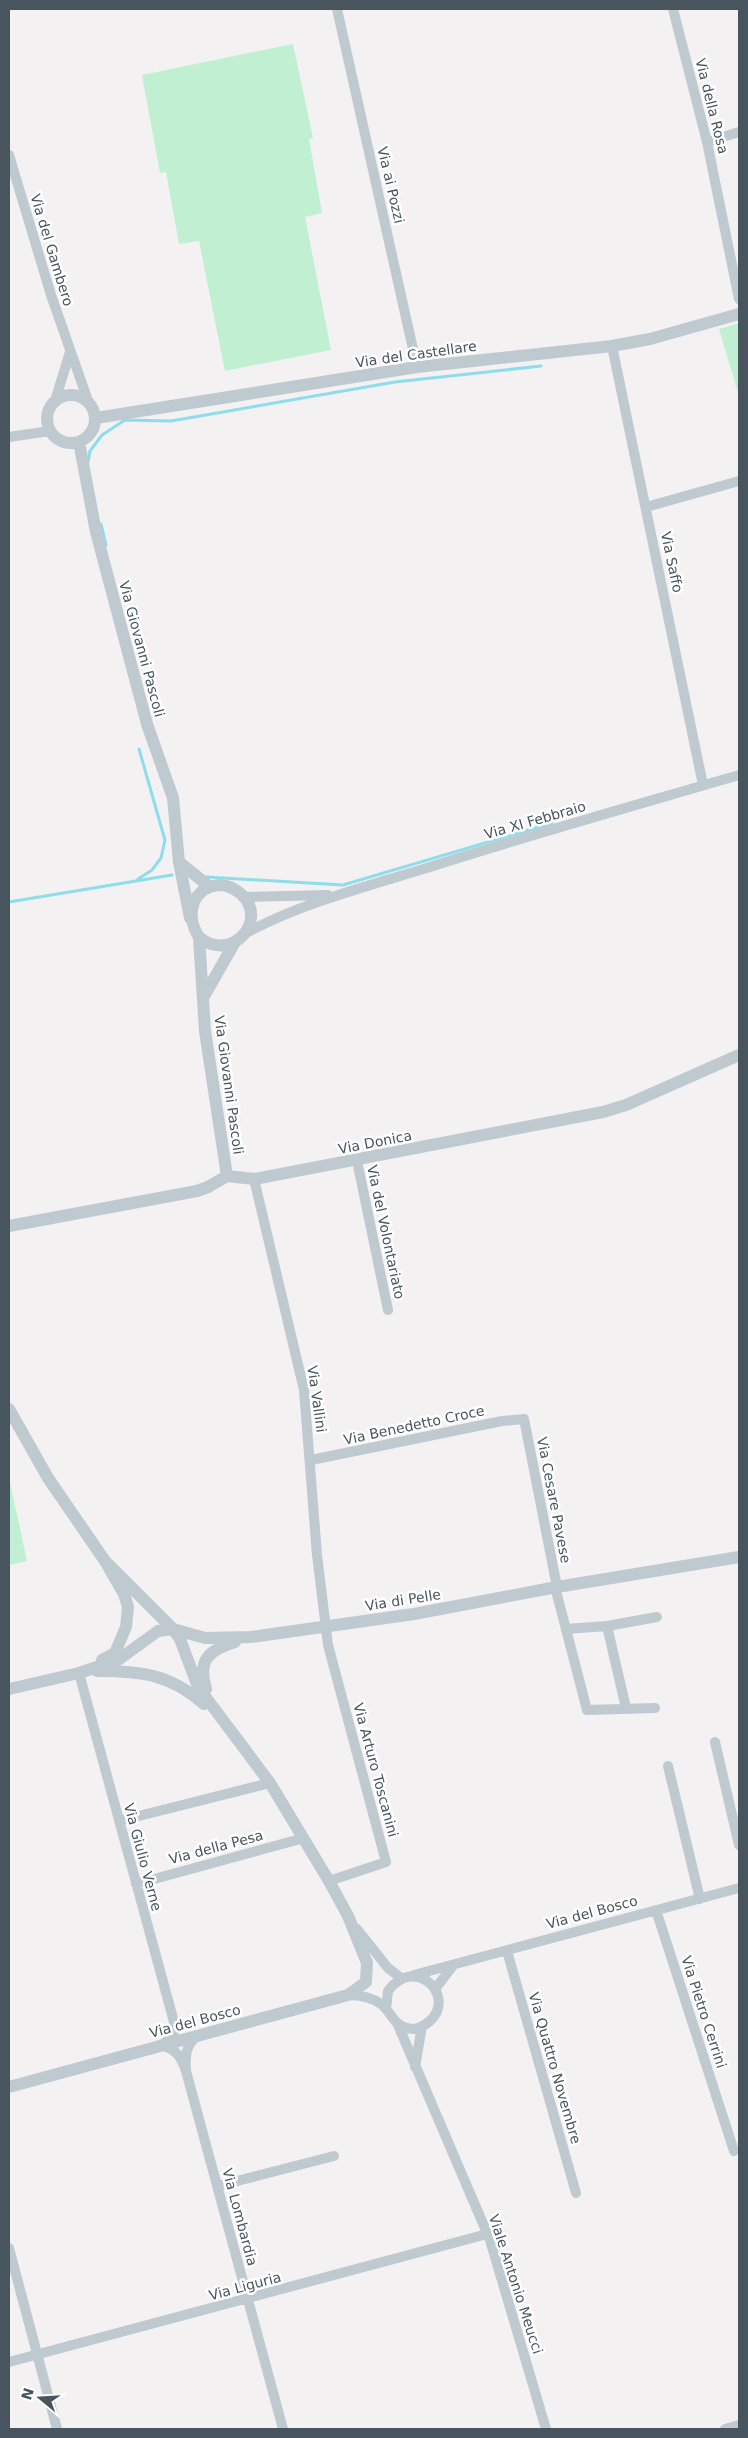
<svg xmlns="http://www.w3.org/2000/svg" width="748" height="2438" viewBox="0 0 748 2438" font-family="'DejaVu Sans',sans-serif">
<rect width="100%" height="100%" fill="#f3f1f1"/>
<path fill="#c0f0d1" d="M 293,44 L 313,138 L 309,139 L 322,213 L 305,217 L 331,350 L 225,371 L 199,241 L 179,244 L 166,172 L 160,173 L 142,75 Z
M 739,323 L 739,396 L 719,329 Z
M 9,1478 L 27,1561 L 9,1565 Z"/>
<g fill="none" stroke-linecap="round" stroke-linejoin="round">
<path stroke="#8ddded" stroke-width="3" d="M 88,462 L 90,451 L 102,435 L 125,420 L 171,421 L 395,382 L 541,366
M 101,524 L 106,545
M 207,877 L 343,885 L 552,823
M 138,879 L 152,870 L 161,858 L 165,840 L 139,749
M 9,902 L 172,875"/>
<path stroke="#bfc9d0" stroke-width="10" d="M 337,9 L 417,367
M 673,9 L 707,142 L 739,299
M 707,142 L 739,132
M 9,155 L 51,295 L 88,401
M 612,346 L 703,785
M 55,401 L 70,352
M 9,437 L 50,431
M 646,507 L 739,481
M 245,897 L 328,895
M 246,933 C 300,904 361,888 420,870 C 526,836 633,806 739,775
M 357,1161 L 388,1310
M 254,1179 L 304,1390 L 317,1555 L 328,1645 L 386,1862 L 329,1881
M 311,1460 L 502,1421 L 524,1419 L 557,1587
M 555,1587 L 587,1710 L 655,1708
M 607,1626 L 657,1617
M 566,1629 L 607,1626 L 626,1708
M 79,1673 L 174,2022 L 174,2032 L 163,2045
M 715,1742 L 739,1845
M 668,1766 L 700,1899
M 119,1821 L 270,1783
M 136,1884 L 304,1838
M 656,1910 L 734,2151
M 357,1929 L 388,1968 L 401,1978
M 507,1951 L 576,2193
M 414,1975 L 739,1888
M 435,1989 L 452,1967
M 348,1995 C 360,1995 371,1997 381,2004 C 393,2013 393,2028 413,2029 C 419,2029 425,2025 430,2021 C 457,1996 415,1954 388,1991 L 386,2009
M 398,2025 L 490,2240 L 546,2429
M 161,2046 C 175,2047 182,2058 186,2071 C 185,2058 185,2044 198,2036
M 415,2067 L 422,2026
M 186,2071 L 283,2429
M 218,2186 L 334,2156
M 9,2248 L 57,2429
M 9,2362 L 487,2234
M 725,2429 L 739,2425"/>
<path stroke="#bfc9d0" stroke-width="12" d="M47 419a24 24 0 1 1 48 0a24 24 0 1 1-48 0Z
M 96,418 L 417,367 L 612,346 L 650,339 L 739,314
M 79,442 L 96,532 L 147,724 L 173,798 L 179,862 L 190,918
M 179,862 L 210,887
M 199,937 C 231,964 270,920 241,894 C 235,889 228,885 220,885 C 191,887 185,916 199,937 L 205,1031 L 227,1176
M 203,998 L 235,942
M 9,1226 L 197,1191 L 208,1187 L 227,1176 L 254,1179 L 603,1112 L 626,1105 L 739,1055
M 9,1409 L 48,1478 L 105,1561 L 124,1594 L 128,1607 L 126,1627 L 115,1653 L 102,1660
M 97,1671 C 141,1671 170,1674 204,1704
M 9,1689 L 79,1673 L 118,1660 L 158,1631 L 173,1629 L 205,1638 L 251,1637 L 414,1614 L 557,1587 L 739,1557
M 206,1689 C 197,1660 209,1650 235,1642
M 9,2087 L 348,1995 L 366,1982 L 367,1963 L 348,1916 L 329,1881 L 270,1783 L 198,1687 L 180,1639 L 173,1629 L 105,1561"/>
</g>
<g text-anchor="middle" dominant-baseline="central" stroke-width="5" stroke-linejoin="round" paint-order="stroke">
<g font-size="14" fill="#48555f" stroke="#fff">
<text transform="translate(712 106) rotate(76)">Via della Rosa</text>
<text transform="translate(391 185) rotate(77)">Via ai Pozzi</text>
<text transform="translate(52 250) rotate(73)">Via del Gambero</text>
<text transform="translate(416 354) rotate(-8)">Via del Castellare</text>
<text transform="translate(672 562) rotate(78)">Via Saffo</text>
<text transform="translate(142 649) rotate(75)">Via Giovanni Pascoli</text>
<text transform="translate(535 820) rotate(-16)">Via XI Febbraio</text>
<text transform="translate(229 1085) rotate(82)">Via Giovanni Pascoli</text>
<text transform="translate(375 1142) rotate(-11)">Via Donica</text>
<text transform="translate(386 1232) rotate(78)">Via del Volontariato</text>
<text transform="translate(317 1399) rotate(82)">Via Vallini</text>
<text transform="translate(414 1425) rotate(-12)">Via Benedetto Croce</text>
<text transform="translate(554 1500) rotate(79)">Via Cesare Pavese</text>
<text transform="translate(403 1600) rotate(-9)">Via di Pelle</text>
<text transform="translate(376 1770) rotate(75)">Via Arturo Toscanini</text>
<text transform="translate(216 1847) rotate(-15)">Via della Pesa</text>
<text transform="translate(143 1857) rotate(75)">Via Giulio Verne</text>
<text transform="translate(592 1912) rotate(-15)">Via del Bosco</text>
<text transform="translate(704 2012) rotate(72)">Via Pietro Cerrini</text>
<text transform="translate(195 2021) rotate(-15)">Via del Bosco</text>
<text transform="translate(555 2068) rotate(74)">Via Quattro Novembre</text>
<text transform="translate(240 2217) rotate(75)">Via Lombardia</text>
<text transform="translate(516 2284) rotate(72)">Viale Antonio Meucci</text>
<text transform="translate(245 2286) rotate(-15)">Via Liguria</text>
</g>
</g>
<rect width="748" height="2438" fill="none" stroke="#48555f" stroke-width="20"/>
<g transform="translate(40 2398) rotate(288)" stroke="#ffffff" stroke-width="4" paint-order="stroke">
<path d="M0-4L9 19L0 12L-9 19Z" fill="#48555f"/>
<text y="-8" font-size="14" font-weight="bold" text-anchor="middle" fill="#48555f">N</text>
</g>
</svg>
